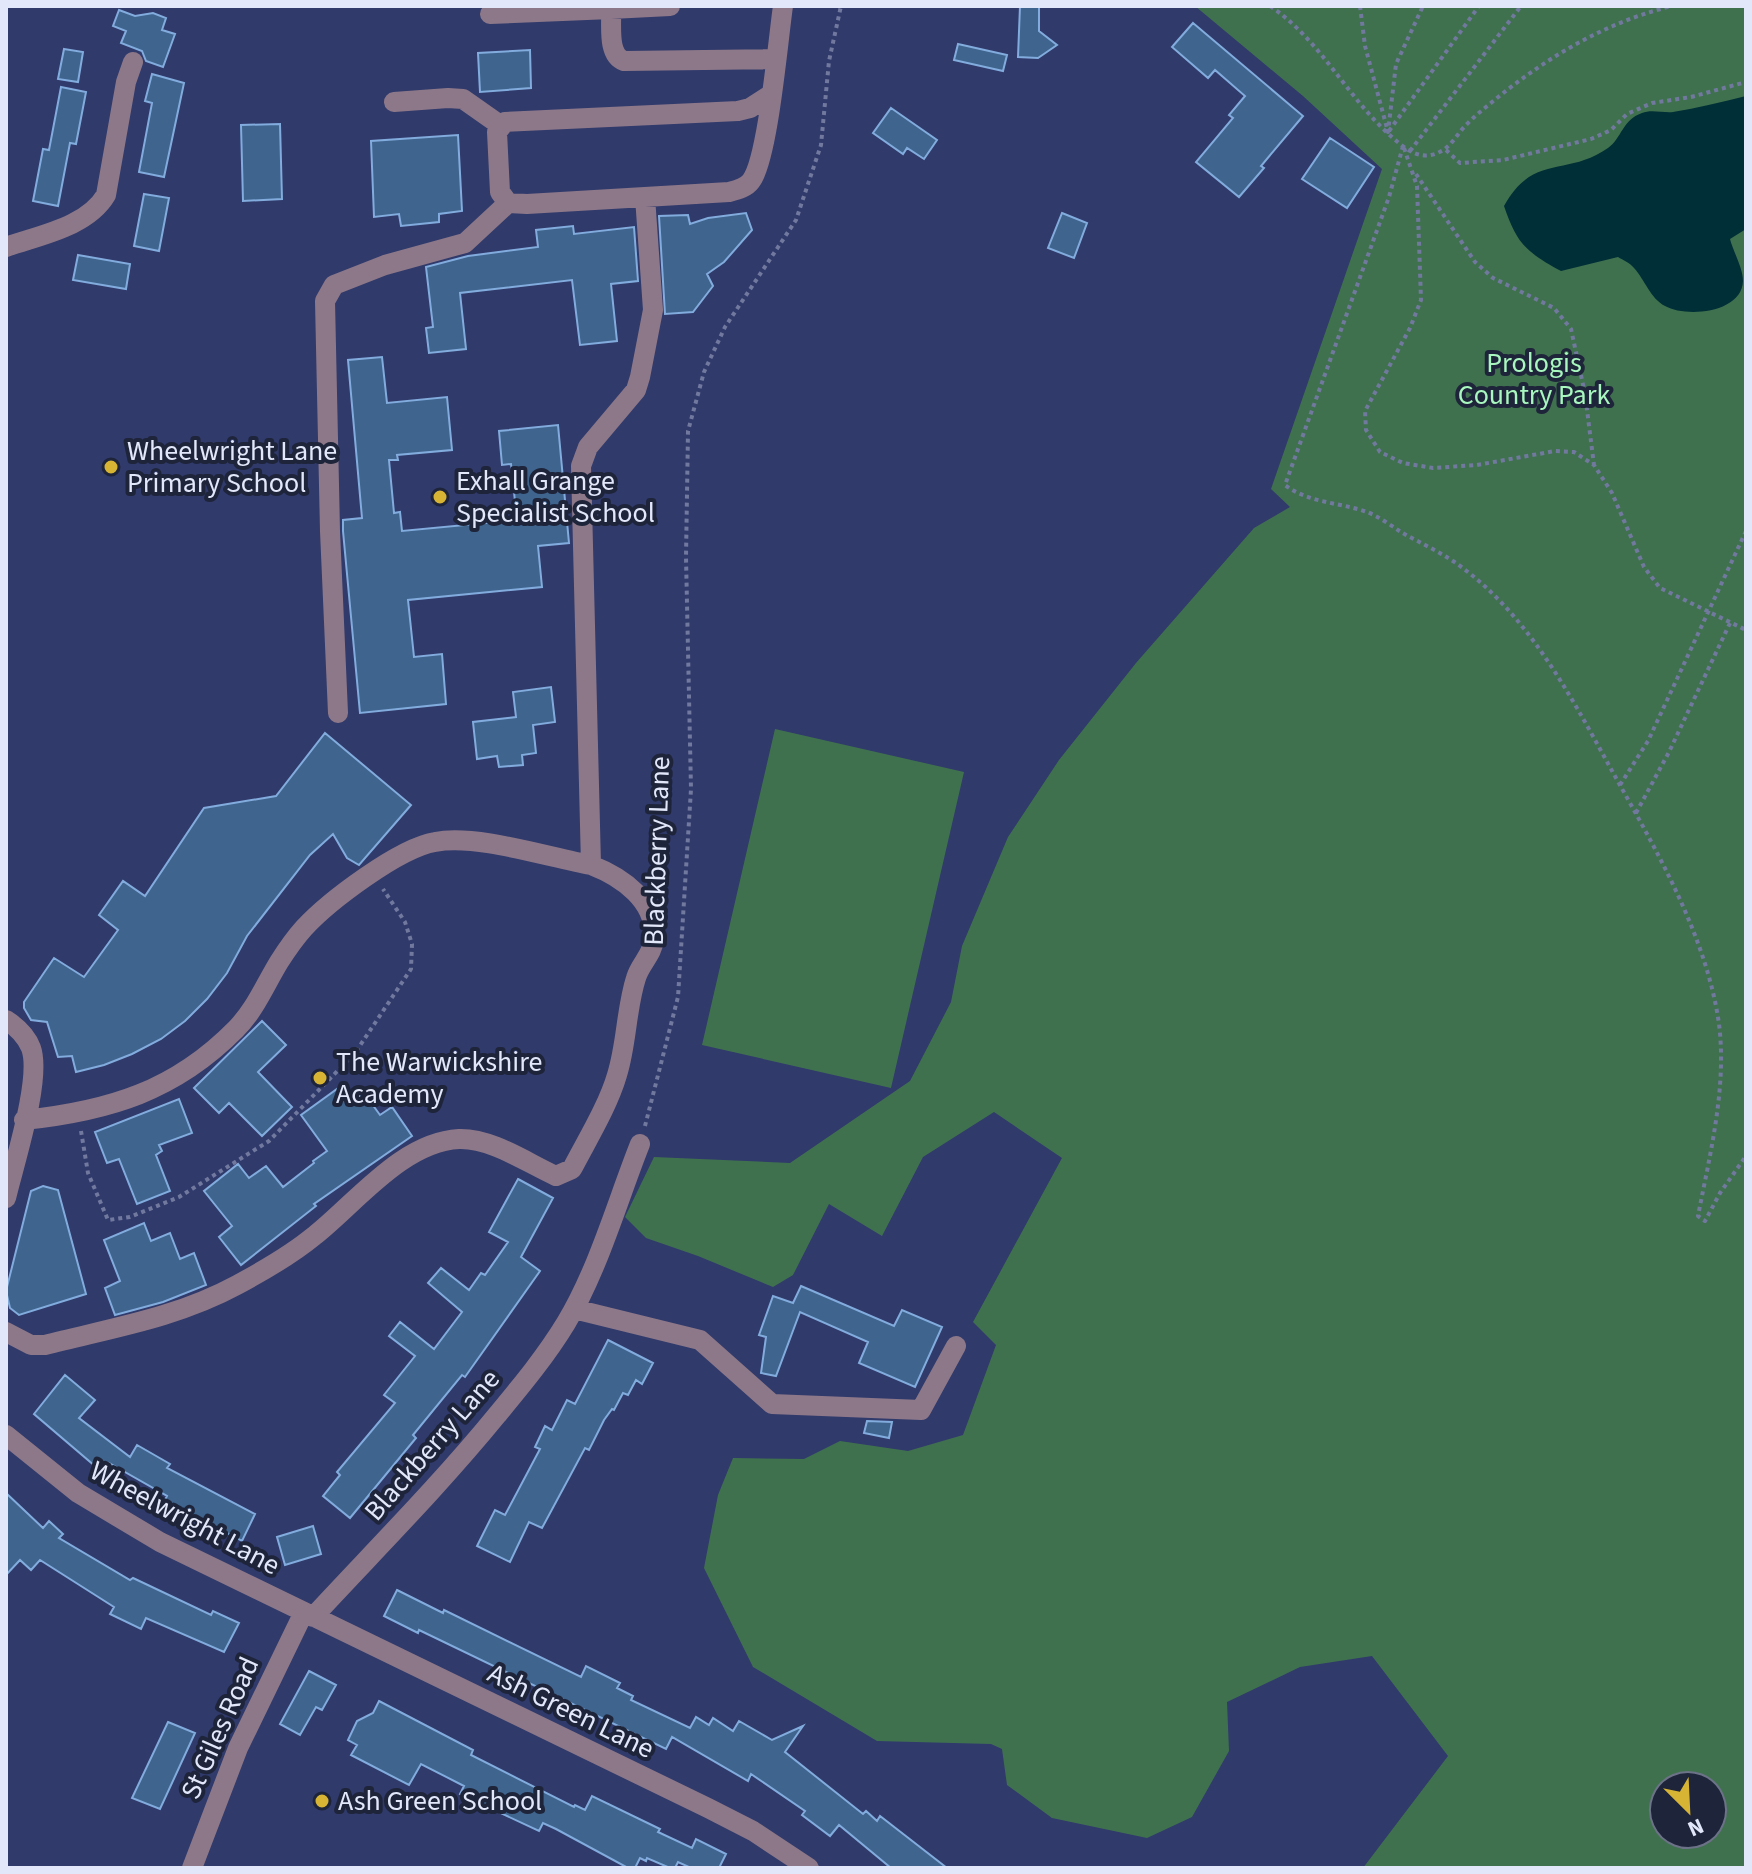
<svg xmlns="http://www.w3.org/2000/svg" width="1752" height="1874" viewBox="0 0 1752 1874" font-family="'Source Sans 3',sans-serif">
<rect width="100%" height="100%" fill="#303a6b"/>
<path fill="#40714f" fill-rule="evenodd" d="M 1195,6 L 1746,6 L 1746,1868 L 1363,1868 L 1448,1756 L 1372,1656 L 1300,1667 L 1227,1702 L 1229,1751 L 1192,1817 L 1147,1838 L 1052,1818 L 1007,1785 L 1002,1749 L 991,1744 L 877,1741 L 753,1667 L 704,1568 L 718,1495 L 733,1458 L 804,1459 L 840,1441 L 908,1451 L 963,1435 L 996,1345 L 973,1322 L 1062,1158 L 994,1112 L 923,1157 L 882,1236 L 829,1204 L 793,1275 L 773,1287 L 698,1256 L 646,1238 L 625,1217 L 654,1157 L 790,1163 L 910,1081 L 951,1002 L 962,946 L 1008,837 L 1059,760 L 1136,663 L 1254,528 L 1290,507 L 1271,489 L 1382,169 L 1303,96 ZM 1664,1786 L 1712,1786 L 1712,1834 L 1664,1834 Z
M 775,729 L 964,772 L 891,1088 L 702,1045 Z"/>
<path fill="#012f37" d="M 1746,96 L 1746,229 L 1730,239 C 1733,251 1743,268 1743,281 C 1742,313 1686,318 1665,306 C 1650,298 1645,280 1634,268 C 1630,263 1623,260 1618,257 L 1561,271 C 1526,252 1517,244 1504,206 C 1533,153 1567,177 1608,148 C 1622,138 1622,120 1642,113 C 1651,109 1663,113 1673,112 C 1697,108 1722,102 1746,96 Z"/>
<path fill="#3f648e" stroke="#82acdd" stroke-width="2" d="M 1020,6 L 1039,6 L 1039,31 L 1057,45 L 1038,58 L 1018,57 Z
M 119,10 L 135,16 L 153,13 L 166,18 L 162,30 L 175,34 L 163,67 L 146,61 L 142,51 L 121,43 L 126,31 L 113,26 Z
M 1193,23 L 1303,116 L 1261,166 L 1264,168 L 1239,197 L 1196,162 L 1233,118 L 1229,115 L 1245,96 L 1215,70 L 1208,78 L 1172,47 Z
M 958,44 L 1007,55 L 1003,71 L 954,60 Z
M 64,49 L 83,52 L 78,82 L 58,79 Z
M 530,50 L 531,88 L 480,92 L 478,53 Z
M 152,74 L 184,83 L 164,177 L 139,172 L 152,103 L 145,101 Z
M 61,87 L 86,92 L 76,144 L 70,143 L 58,206 L 33,201 L 43,149 L 49,150 Z
M 891,108 L 937,140 L 924,159 L 907,148 L 903,154 L 873,133 Z
M 280,124 L 282,199 L 243,201 L 241,125 Z
M 458,135 L 462,211 L 439,214 L 439,222 L 401,226 L 399,214 L 374,217 L 371,141 Z
M 1330,138 L 1374,167 L 1347,208 L 1302,179 Z
M 144,194 L 169,198 L 159,251 L 134,246 Z
M 746,213 L 752,230 L 724,262 L 707,274 L 713,286 L 693,312 L 665,314 L 659,216 L 688,215 L 690,224 L 708,218 Z
M 1062,213 L 1087,223 L 1074,258 L 1048,248 Z
M 573,226 L 574,234 L 634,227 L 638,281 L 611,284 L 617,341 L 580,345 L 572,280 L 460,293 L 466,349 L 429,353 L 426,328 L 433,327 L 426,267 L 468,256 L 538,247 L 536,230 Z
M 78,255 L 130,264 L 126,289 L 73,280 Z
M 382,357 L 387,403 L 447,397 L 452,450 L 397,455 L 398,460 L 389,460 L 394,513 L 400,512 L 402,531 L 517,520 L 511,464 L 502,465 L 499,431 L 558,425 L 569,543 L 538,546 L 542,587 L 408,600 L 414,657 L 442,654 L 446,704 L 360,713 L 343,531 L 343,520 L 362,518 L 348,360 Z
M 551,687 L 555,722 L 533,725 L 536,753 L 522,755 L 523,765 L 499,767 L 497,756 L 477,759 L 473,722 L 516,717 L 513,692 Z
M 325,733 L 411,805 L 359,865 L 347,858 L 333,834 L 310,855 L 247,936 L 227,973 L 207,999 L 185,1021 L 161,1039 L 132,1054 L 104,1065 L 76,1072 L 72,1056 L 58,1057 L 47,1022 L 31,1020 L 24,1008 L 24,1002 L 54,958 L 84,977 L 118,930 L 99,915 L 123,881 L 145,896 L 204,808 L 276,796 Z
M 262,1021 L 286,1045 L 258,1072 L 292,1107 L 262,1136 L 229,1103 L 219,1113 L 194,1088 Z
M 337,1089 L 348,1105 L 364,1093 L 380,1115 L 392,1107 L 412,1136 L 314,1204 L 316,1206 L 241,1265 L 219,1237 L 232,1226 L 204,1191 L 238,1164 L 249,1178 L 266,1166 L 283,1187 L 314,1163 L 313,1161 L 327,1151 L 301,1115 Z
M 179,1099 L 192,1133 L 159,1145 L 162,1151 L 156,1155 L 170,1191 L 137,1204 L 119,1159 L 107,1163 L 95,1132 Z
M 518,1179 L 553,1198 L 521,1257 L 540,1271 L 465,1377 L 462,1375 L 413,1435 L 416,1438 L 350,1518 L 323,1496 L 340,1475 L 337,1472 L 395,1403 L 384,1395 L 415,1356 L 389,1336 L 400,1322 L 434,1349 L 462,1312 L 428,1283 L 441,1268 L 469,1290 L 481,1273 L 485,1275 L 508,1242 L 489,1232 Z
M 43,1186 L 58,1190 L 86,1294 L 19,1315 L 10,1308 L 6,1291 L 31,1191 Z
M 144,1223 L 151,1241 L 170,1233 L 180,1259 L 194,1253 L 206,1285 L 163,1302 L 115,1315 L 105,1288 L 120,1281 L 104,1240 Z
M 801,1286 L 894,1326 L 902,1310 L 942,1327 L 915,1387 L 859,1363 L 868,1342 L 800,1312 L 776,1376 L 761,1373 L 766,1337 L 759,1335 L 773,1296 L 793,1303 Z
M 608,1340 L 653,1363 L 642,1384 L 636,1380 L 628,1395 L 623,1393 L 614,1410 L 612,1409 L 604,1420 L 589,1450 L 585,1448 L 542,1528 L 529,1522 L 510,1562 L 477,1546 L 495,1510 L 505,1515 L 540,1449 L 535,1447 L 545,1426 L 552,1430 L 567,1400 L 575,1404 Z
M 65,1375 L 95,1400 L 79,1418 L 130,1457 L 137,1445 L 170,1464 L 167,1468 L 255,1514 L 242,1541 L 165,1500 L 167,1496 L 109,1463 L 102,1472 L 34,1414 Z
M 867,1421 L 892,1422 L 889,1438 L 864,1433 Z
M 6,1493 L 43,1528 L 49,1521 L 63,1534 L 59,1538 L 130,1580 L 133,1578 L 211,1615 L 213,1611 L 239,1623 L 224,1652 L 146,1618 L 141,1629 L 110,1614 L 114,1607 L 40,1560 L 31,1570 L 20,1560 L 6,1575 Z
M 313,1526 L 321,1554 L 285,1565 L 277,1537 Z
M 397,1590 L 443,1613 L 444,1610 L 581,1677 L 586,1666 L 620,1683 L 617,1688 L 633,1696 L 631,1700 L 690,1728 L 696,1717 L 709,1725 L 713,1718 L 733,1731 L 739,1721 L 772,1740 L 803,1726 L 785,1752 L 863,1814 L 866,1811 L 877,1821 L 880,1816 L 947,1868 L 891,1868 L 839,1825 L 830,1836 L 802,1815 L 805,1811 L 751,1774 L 748,1781 L 672,1737 L 666,1749 L 419,1630 L 418,1633 L 384,1616 Z
M 309,1671 L 336,1685 L 322,1710 L 316,1707 L 300,1735 L 280,1724 Z
M 379,1701 L 473,1750 L 471,1755 L 574,1807 L 575,1805 L 585,1810 L 592,1796 L 660,1829 L 658,1832 L 692,1848 L 696,1839 L 726,1854 L 719,1868 L 691,1868 L 678,1862 L 675,1868 L 670,1868 L 647,1858 L 646,1861 L 640,1858 L 635,1868 L 628,1868 L 556,1829 L 543,1823 L 539,1831 L 460,1794 L 464,1786 L 421,1764 L 409,1785 L 351,1755 L 357,1745 L 348,1740 L 357,1721 L 373,1713 Z
M 168,1722 L 195,1733 L 160,1809 L 132,1798 Z"/>
<g fill="none" stroke-linecap="round" stroke-linejoin="round">
<path stroke="#71799f" stroke-width="4" stroke-dasharray="4 4" stroke-linecap="butt" d="M 1270,6 C 1325,43 1351,107 1404,147 C 1416,156 1429,159 1443,150 C 1453,144 1459,131 1468,123 C 1474,117 1480,112 1486,107 C 1541,61 1602,23 1672,6
M 1360,6 L 1365,46 L 1388,132 L 1396,64 L 1423,6
M 1389,131 L 1479,6
M 1403,146 L 1389,197 L 1285,485 C 1309,503 1337,502 1364,511 C 1377,515 1390,525 1401,532 C 1422,544 1445,554 1464,569 C 1533,621 1575,704 1616,778 C 1658,853 1707,938 1719,1024 C 1727,1087 1710,1154 1698,1216 L 1705,1221 L 1720,1193 L 1746,1156
M 1404,148 L 1417,186 L 1421,300 L 1410,328 L 1365,411 L 1366,430 L 1380,452 L 1403,463 L 1433,468 L 1477,465 L 1555,451 L 1574,452 L 1594,465 L 1612,493 L 1644,567 L 1660,588 L 1746,630
M 1446,150 L 1460,163 L 1503,160 L 1591,139 L 1611,130 L 1627,114 L 1652,103 L 1691,97 L 1746,82
M 1410,151 L 1521,6
M 1416,174 L 1475,262 L 1493,278 L 1554,308 L 1571,329 L 1585,394 L 1594,465
M 1620,785 L 1648,741 L 1746,531
M 1636,813 L 1669,752 L 1730,623
M 645,1126 L 678,997 L 691,789 L 686,557 L 688,431 L 704,372 L 725,327 L 796,220 L 821,145 L 829,61 L 841,6
M 81,1131 L 88,1173 L 108,1220 L 130,1217 L 179,1197 L 269,1141 L 355,1053 L 411,969 L 412,944 L 405,922 L 383,889"/>
<path stroke="#8d7889" stroke-width="20" d="M 670,6 L 611,9 C 612,25 607,55 624,61 L 775,59
M 490,14 L 611,9
M 770,95 L 750,108 L 738,111 L 505,122 L 497,132 L 500,192 L 508,203 L 527,204 L 729,192 C 737,190 746,188 751,181 C 768,159 778,40 783,6
M 394,102 L 448,98 L 463,99 L 500,125
M 6,247 C 40,235 87,227 106,195 L 126,82 L 133,62
M 338,713 L 330,531 L 325,301 L 334,285 L 385,265 L 465,243 L 508,203
M 591,865 L 581,466 L 588,447 L 636,390 L 640,377 L 653,310 L 645,197
M 6,1020 C 17,1027 26,1035 31,1048 C 42,1078 14,1164 6,1198
M 574,1309 L 700,1340 L 772,1404 L 921,1410 L 956,1346
M 6,1332 L 31,1345 L 45,1345 C 111,1328 176,1318 237,1285 C 263,1271 291,1255 314,1236 C 356,1203 402,1142 459,1139 C 492,1138 527,1163 556,1176 L 572,1169 C 587,1140 608,1106 617,1075 C 627,1043 626,1009 636,978 C 640,964 653,954 654,939 C 657,901 622,877 591,865 C 547,857 477,834 435,842 C 399,848 329,901 304,928 C 295,938 286,951 279,962 C 265,985 255,1010 236,1029 C 175,1091 109,1111 24,1120
M 6,1435 L 78,1493 L 160,1542 L 708,1808 L 753,1831 L 809,1868
M 313,1617 C 375,1550 439,1486 497,1415 C 521,1386 546,1356 566,1323 C 598,1270 617,1202 640,1144
M 192,1868 L 238,1748 L 304,1612"/>
</g>
<g fill="#d8b434" stroke="#1e243a" stroke-width="3">
<circle cx="111" cy="467" r="8"/>
<circle cx="440" cy="497" r="8"/>
<circle cx="320" cy="1078" r="8"/>
<circle cx="322" cy="1801" r="8"/>
</g>
<g text-anchor="middle" dominant-baseline="central" stroke-width="8" stroke-linejoin="round" paint-order="stroke">
<g font-size="28" fill="#a8f7be" stroke="#1e243a">
<text x="1534" y="363">Prologis<tspan x="1534" dy="32">Country Park</tspan></text>
</g>
<g font-size="28" fill="#e2e7fa" stroke="#1e243a" text-anchor="start">
<text x="127" y="451">Wheelwright Lane<tspan x="127" dy="32">Primary School</tspan></text>
<text x="456" y="481">Exhall Grange<tspan x="456" dy="32">Specialist School</tspan></text>
<text x="336" y="1062">The Warwickshire<tspan x="336" dy="32">Academy</tspan></text>
<text x="338" y="1801">Ash Green School</text>
</g>
<g font-size="28" fill="#e2e7fa" stroke="#1e243a">
<text transform="translate(657 851) rotate(-88)">Blackberry Lane</text>
<text transform="translate(432 1445) rotate(-49)">Blackberry Lane</text>
<text transform="translate(185 1518) rotate(28)">Wheelwright Lane</text>
<text transform="translate(571 1711) rotate(26)">Ash Green Lane</text>
<text transform="translate(220 1728) rotate(-66)">St Giles Road</text>
</g>
</g>
<rect width="1752" height="1874" fill="none" stroke="#e2e7fa" stroke-width="16"/>
<g transform="translate(1688 1810) rotate(156)"><circle r="38" fill="#1e243a" stroke="#6c7287" stroke-width="2"/>
<path d="M0-6L14 30L0 20L-14 30Z" fill="#d8b434"/>
<text y="-12" font-size="22" font-weight="bold" text-anchor="middle" fill="#e2e7fa">N</text>
</g>
</svg>
